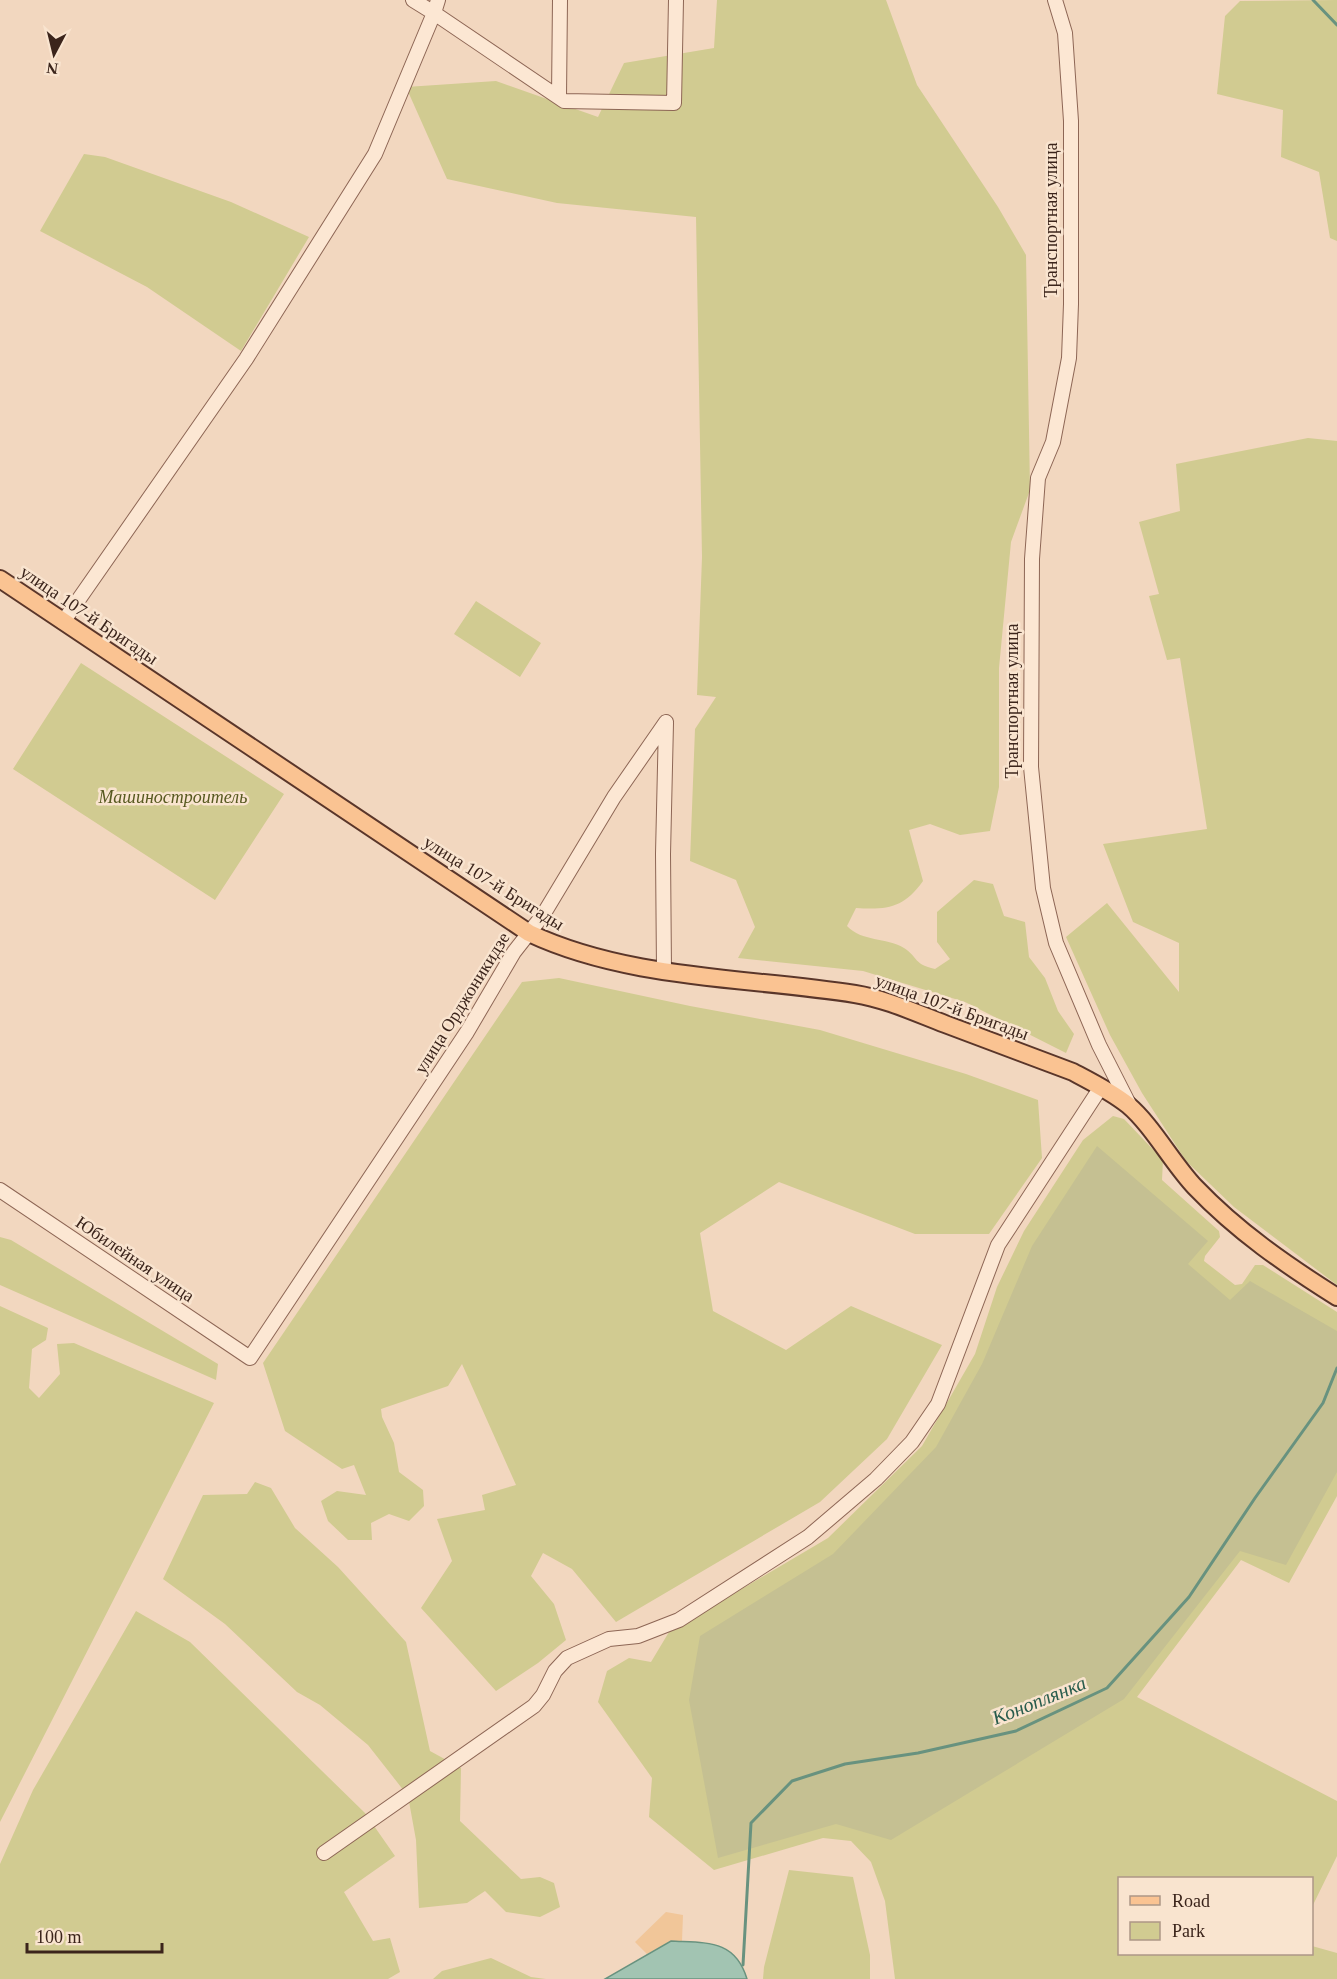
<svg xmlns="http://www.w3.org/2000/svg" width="1337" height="1979" viewBox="0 0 1337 1979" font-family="Georgia,serif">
<rect width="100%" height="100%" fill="#f2d7bf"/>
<path fill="#d1cb91" d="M 717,0 L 886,0 L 917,85 L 998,207 L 1026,255 L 1030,490 L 1011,542 L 999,668 L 999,787 L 990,831 L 960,835 L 930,824 L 909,830 L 923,881 C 904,908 887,910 856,908 L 847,926 C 862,942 886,937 904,948 C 919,958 913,964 935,969 L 950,959 L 937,942 L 937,912 L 974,880 L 993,884 L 1004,916 L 1025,922 L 1029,957 L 1045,978 L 1058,1011 L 1074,1034 L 1066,1053 L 965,1002 L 863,971 L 738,958 L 755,927 L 736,880 L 690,861 L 695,729 L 716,697 L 697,695 L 702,557 L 696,217 L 557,203 L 447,179 L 406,87 L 496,81 L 598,117 L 624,63 L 714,48 Z
M 1337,0 L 1337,241 L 1330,238 L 1319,172 L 1281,157 L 1283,110 L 1217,94 L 1225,16 L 1240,1 Z
M 84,154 L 105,157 L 231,202 L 309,237 L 241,351 L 147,287 L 40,231 Z
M 1308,438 L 1337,441 L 1337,1285 L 1234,1207 L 1186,1161 L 1142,1093 L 1110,1035 L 1066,937 L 1107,903 L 1179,992 L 1179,943 L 1133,922 L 1103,844 L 1207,829 L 1180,658 L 1167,660 L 1149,596 L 1159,594 L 1139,522 L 1180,511 L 1176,464 Z
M 476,601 L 541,643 L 520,677 L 454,634 Z
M 81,663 L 284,794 L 215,900 L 13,769 Z
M 559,978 L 690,1006 L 820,1030 L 966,1074 L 1038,1100 L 1042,1158 L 989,1234 L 915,1234 L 779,1182 L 700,1233 L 713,1311 L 786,1350 L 851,1306 L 942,1345 L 887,1439 L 820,1502 L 616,1622 L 572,1569 L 543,1553 L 531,1576 L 554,1604 L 566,1640 L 538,1663 L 496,1691 L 421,1608 L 452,1561 L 437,1519 L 485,1510 L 482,1495 L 516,1485 L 462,1364 L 448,1386 L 381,1409 L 382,1417 L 394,1443 L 399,1472 L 423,1490 L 424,1506 L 409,1521 L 389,1514 L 371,1523 L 372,1540 L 348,1540 L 328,1521 L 321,1501 L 337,1491 L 366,1495 L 354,1465 L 342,1469 L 285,1431 L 263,1363 L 522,982 Z
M 1113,1116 L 1124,1119 L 1163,1160 L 1162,1180 L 1219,1231 L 1220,1237 L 1205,1256 L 1204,1261 L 1235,1285 L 1242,1284 L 1255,1265 L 1263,1265 L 1337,1312 L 1337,1496 L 1289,1583 L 1241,1560 L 1137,1697 L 1337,1801 L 1337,1856 L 1312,1907 L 1312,1878 L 1120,1878 L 1120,1954 L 1312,1954 L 1312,1946 L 1337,1953 L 1337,1979 L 895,1979 L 885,1901 L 871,1862 L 851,1841 L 823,1838 L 714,1870 L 649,1817 L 652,1778 L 598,1702 L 607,1671 L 629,1658 L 651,1662 L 669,1632 L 828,1538 L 922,1446 L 975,1354 L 997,1287 L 1024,1231 L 1083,1140 Z
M 0,1237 L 11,1240 L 218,1364 L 216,1380 L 0,1285 Z
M 0,1306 L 48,1328 L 46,1340 L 32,1349 L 29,1388 L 39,1398 L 60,1374 L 57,1344 L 74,1343 L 214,1403 L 0,1822 Z
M 255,1482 L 271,1488 L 295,1528 L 338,1567 L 406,1642 L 430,1751 L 461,1768 L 460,1821 L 521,1879 L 540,1877 L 554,1883 L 560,1907 L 540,1917 L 506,1912 L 485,1891 L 467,1903 L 419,1908 L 416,1840 L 408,1796 L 368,1745 L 320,1705 L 297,1692 L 225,1624 L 163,1579 L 203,1495 L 247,1494 Z
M 136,1611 L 190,1642 L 365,1813 L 395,1856 L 344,1892 L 373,1941 L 390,1938 L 400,1972 L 388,1979 L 0,1979 L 0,1864 L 33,1790 Z
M 789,1870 L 853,1877 L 870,1955 L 870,1979 L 763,1979 L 764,1967 Z
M 491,1958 L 531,1977 L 546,1979 L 433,1979 L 442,1971 Z"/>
<path fill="#f1c699" d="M 666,1912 L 683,1915 L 682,1941 L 671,1941 L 647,1954 L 635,1942 Z"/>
<path fill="#c5c092" d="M 1097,1146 L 1208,1241 L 1188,1264 L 1230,1300 L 1250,1281 L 1337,1331 L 1337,1472 L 1286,1565 L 1240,1551 L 1124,1699 L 891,1840 L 836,1824 L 718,1858 L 689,1700 L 700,1636 L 833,1554 L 936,1447 L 982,1364 L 1032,1246 Z"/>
<path fill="#a2c4b2" stroke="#68927f" stroke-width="1.5" d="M 671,1941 C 706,1943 735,1939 747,1979 L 605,1979 Z"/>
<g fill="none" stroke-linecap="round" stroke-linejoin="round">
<path stroke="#68927f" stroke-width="3" d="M 1313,0 L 1337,25
M 743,1965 L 751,1823 L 792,1781 L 845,1764 L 918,1753 L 1016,1731 L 1107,1688 L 1189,1597 L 1255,1498 L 1323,1403 L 1337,1368"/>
<defs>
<path id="minor" d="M 438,0 L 434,13 L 564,101 L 674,103 L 676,0
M 1055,0 L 1065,33 L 1071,121 L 1071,304 L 1069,358 L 1053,442 L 1038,478 L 1032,559 L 1031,767 L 1043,888 L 1056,943 L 1099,1045 L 1130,1106
M 559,96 L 560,0
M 63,622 L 246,359 L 375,154 L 434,13 L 413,0
M 664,970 L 663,854 L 666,723
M 0,1190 L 250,1358 L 467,1032 L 514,952 L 543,915 L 614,797 L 666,722
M 324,1853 L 534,1706 L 543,1695 L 555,1671 L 567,1658 L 609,1639 L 638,1636 L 679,1620 L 808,1537 L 876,1479 L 912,1442 L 938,1404 L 998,1245 L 1101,1087"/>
<path id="major" d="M 0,579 L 529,933 C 629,980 747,977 855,994 C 886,999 916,1013 945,1024 C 988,1040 1031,1056 1073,1072 C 1092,1082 1112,1092 1128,1105 C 1152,1125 1173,1164 1195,1187 C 1237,1231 1286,1265 1337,1297"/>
</defs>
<use href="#minor" stroke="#8d6655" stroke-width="16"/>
<use href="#major" stroke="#5a362a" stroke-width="20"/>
<use href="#minor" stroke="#fce7d3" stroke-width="14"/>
<use href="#major" stroke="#fac392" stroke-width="16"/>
</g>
<g text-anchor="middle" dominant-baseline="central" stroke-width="5" stroke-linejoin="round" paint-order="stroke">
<g font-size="18" fill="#3b241b" stroke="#f9e4cf">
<text transform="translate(1051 220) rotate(-90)">Транспортная улица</text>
<text transform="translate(89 615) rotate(34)">улица 107-й Бригады</text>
<text transform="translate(1012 701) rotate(-90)">Транспортная улица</text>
<text transform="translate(494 883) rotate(32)">улица 107-й Бригады</text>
<text transform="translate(462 1003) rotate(-58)">улица Орджоникидзе</text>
<text transform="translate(952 1007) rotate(20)">улица 107-й Бригады</text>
<text transform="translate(135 1259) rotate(34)">Юбилейная улица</text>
</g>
<g font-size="18" font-style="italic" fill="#575920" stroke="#f9e4cf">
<text x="173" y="797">Машиностроитель</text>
</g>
<g font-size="20" font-style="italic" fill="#295c4d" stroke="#f9e4cf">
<text transform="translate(1039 1700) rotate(-22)">Коноплянка</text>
</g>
</g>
<rect x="1118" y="1877" width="195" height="78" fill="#f9e4cf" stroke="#ad9787" stroke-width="1.5"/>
<rect x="1130" y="1896" width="30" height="9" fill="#fac392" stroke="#ad9787" stroke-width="1.5"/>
<text x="1172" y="1907" font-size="18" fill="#3b241b">Road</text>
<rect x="1130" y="1922" width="30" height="18" fill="#d1cb91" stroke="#ad9787" stroke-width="1.5"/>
<text x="1172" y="1937" font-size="18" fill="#3b241b">Park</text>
<g transform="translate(54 54) rotate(187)" stroke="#f9e4cf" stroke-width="4.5" paint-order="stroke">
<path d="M0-4.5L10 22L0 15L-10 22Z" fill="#3b241b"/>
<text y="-9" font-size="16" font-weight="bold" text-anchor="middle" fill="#3b241b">N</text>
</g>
<path d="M27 1943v9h135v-9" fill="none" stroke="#3b241b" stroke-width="3"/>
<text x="36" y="1943" font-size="18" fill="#3b241b" stroke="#f9e4cf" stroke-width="4.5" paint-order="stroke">100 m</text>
</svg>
